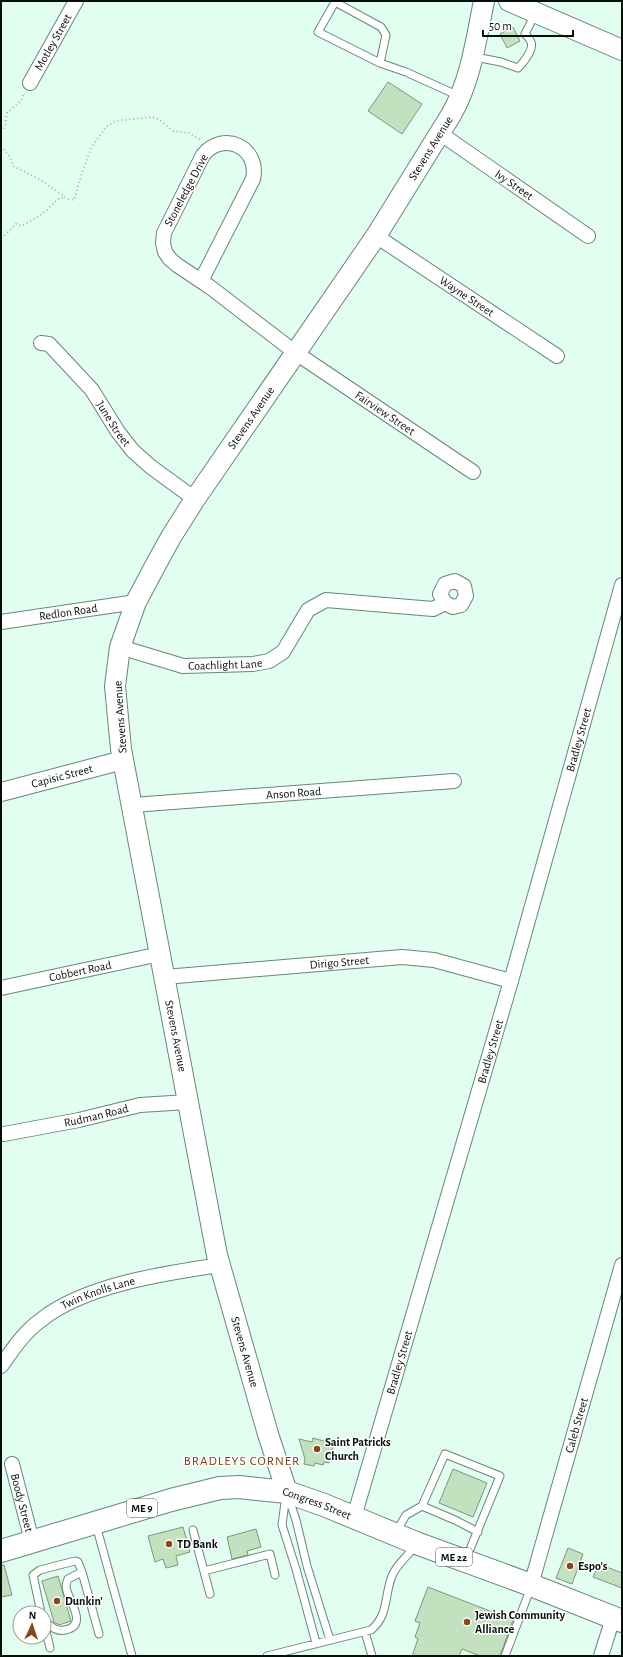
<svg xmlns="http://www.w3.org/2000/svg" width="623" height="1657" viewBox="0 0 623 1657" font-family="'Alegreya Sans',sans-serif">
<rect width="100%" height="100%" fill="#e2fef0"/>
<path fill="#c3e1bf" stroke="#7f947c" d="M 513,27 L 520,41 L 507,48 L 500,34 Z
M 388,82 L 422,104 L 402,134 L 368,111 Z
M 313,1438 L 334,1444 L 329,1463 L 324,1462 L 323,1465 L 315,1463 L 314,1466 L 304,1464 L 305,1459 L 299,1439 L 312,1442 Z
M 453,1469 L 487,1483 L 473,1517 L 439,1503 Z
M 183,1527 L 190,1552 L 176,1556 L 178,1565 L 166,1568 L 163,1559 L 155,1562 L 148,1536 Z
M 256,1529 L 261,1547 L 247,1551 L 248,1555 L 232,1559 L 227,1537 Z
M 568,1548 L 583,1554 L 572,1584 L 556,1578 Z
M 599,1564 L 622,1573 L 622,1588 L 593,1577 Z
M 1,1565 L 4,1565 L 12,1595 L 1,1597 Z
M 58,1576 L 71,1621 L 59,1625 L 54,1622 L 42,1581 Z
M 428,1587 L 513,1620 L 500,1656 L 480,1656 L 462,1649 L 459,1656 L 412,1656 L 418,1639 L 415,1637 L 420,1623 L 415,1621 Z"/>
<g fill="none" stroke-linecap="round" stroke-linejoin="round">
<defs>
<path id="service" d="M 335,2 L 381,27 L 386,35 L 380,63 L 318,32 Z
M 475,57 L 501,62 L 518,68 C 523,63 534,50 531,42 C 530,39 527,36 525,34 L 535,14
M 380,63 L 406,72 L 459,96
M 286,1495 L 282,1525 L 296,1569 L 316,1643
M 288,1496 L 296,1520 L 307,1566 L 330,1640
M 422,1506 L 455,1520 L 478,1532
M 96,1525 L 132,1656
M 193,1530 L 210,1594
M 396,1532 L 406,1515 L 422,1506 L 445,1454 L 500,1476 L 466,1559
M 204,1571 L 270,1554 L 275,1575
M 41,1613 L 33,1575 L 40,1570 L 75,1561 L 78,1562 L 82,1572 L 99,1634
M 44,1620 C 51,1626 55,1632 65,1630 C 88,1626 70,1602 67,1591 C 65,1586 66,1583 68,1579 L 82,1572
M 44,1623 L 50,1648
M 365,1632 L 372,1656
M 267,1656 L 371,1630 C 389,1615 384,1596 392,1576 C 397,1563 408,1557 415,1545
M 505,1656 L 531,1587"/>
<g id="minor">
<path id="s1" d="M 30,83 L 76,1"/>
<path id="s2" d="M 441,134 L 588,236"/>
<path id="s3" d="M 376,236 L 557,356"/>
<path id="s4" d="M 201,281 L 253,179 C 260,147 223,130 203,155 L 164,233 L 163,243 L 165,252 L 170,259 L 177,265 L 210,287 L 296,353 L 473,472"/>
<path id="s5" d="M 41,343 L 49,344 L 92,390 L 118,432 L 133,451 L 151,467 L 195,499"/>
<path id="s6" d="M 1,622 L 136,602"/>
<path id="s7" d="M 120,647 L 183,666 L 253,664 L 269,661 L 283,652 L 308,610 L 326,600 L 433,609 L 445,603 L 453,607 L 461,605 L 466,596 L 464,586 L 455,581 L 445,584 L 440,594 L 445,603"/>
<path id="s8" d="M 133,805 L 454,781"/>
<path id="s9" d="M 165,977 L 402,957 L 434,960 L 511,981"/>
<path id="s10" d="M 1,988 L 160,954"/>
<path id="s11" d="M 4,1134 L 79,1120 L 140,1105 L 188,1102"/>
<path id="s12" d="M 1,1366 C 13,1349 24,1332 41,1320 C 84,1285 166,1273 220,1265"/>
<path id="s13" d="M 12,1464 L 32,1541"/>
<path id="s14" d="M 354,1517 L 511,981 L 622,585"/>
<path id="s15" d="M 531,1585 L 622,1265"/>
<path d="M 601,1656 L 613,1618"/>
</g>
<g id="tertiary">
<path id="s16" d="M 1,792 L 123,760"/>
</g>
<g id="secondary">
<path d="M 509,1 L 622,50"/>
<path id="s17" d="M 287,1492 L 268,1434 L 217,1255 L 121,749 L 115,686 L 120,647 L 136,602 L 154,568 L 171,537 L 195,499 L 376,236 L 451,115 C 471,80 476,40 484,1"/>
</g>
<g id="primary">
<path id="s18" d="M 1,1551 L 171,1500 L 220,1488 L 239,1487 L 257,1489 L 287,1492 L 324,1505 L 416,1543 L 531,1585 L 622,1621"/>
</g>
</defs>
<use href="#service" stroke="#678778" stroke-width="9"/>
<use href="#minor" stroke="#678778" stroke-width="16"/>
<use href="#tertiary" stroke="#678778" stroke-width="20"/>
<use href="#secondary" stroke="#678778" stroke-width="22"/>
<use href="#primary" stroke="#678778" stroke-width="24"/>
<path stroke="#9cb2a7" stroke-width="2" stroke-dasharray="1 3" stroke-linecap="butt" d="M 1,132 L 5,125 L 7,113 L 21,101 L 24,94
M 1,146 L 10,157 L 13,166 L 39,179 L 61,194 L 67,199 L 74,200 L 82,173 L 91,148 L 106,127 L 115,121 L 152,117 L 160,120 L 173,131 L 189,133 L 200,140
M 1,237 L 3,237 L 16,224 L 22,226 C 31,221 39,216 47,210 C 53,204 56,199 65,197"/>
<use href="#service" stroke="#fff" stroke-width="7"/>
<use href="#minor" stroke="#fff" stroke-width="14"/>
<use href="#tertiary" stroke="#fff" stroke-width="18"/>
<use href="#secondary" stroke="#fff" stroke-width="20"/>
<use href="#primary" stroke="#fff" stroke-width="22"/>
</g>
<g fill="#8a4719" stroke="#fff" stroke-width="1.5">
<circle cx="317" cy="1449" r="4"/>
<circle cx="169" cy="1544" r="4"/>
<circle cx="570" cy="1566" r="4"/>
<circle cx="57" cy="1601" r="4"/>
<circle cx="467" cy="1622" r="4"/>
</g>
<g text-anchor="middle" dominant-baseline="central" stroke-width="3" stroke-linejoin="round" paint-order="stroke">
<g fill="#fff" stroke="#4f5754" stroke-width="1">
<rect x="127" y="1499" width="30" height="18" rx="3"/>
<rect x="436" y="1548" width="36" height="18" rx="3"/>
</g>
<g font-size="11" font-weight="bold" fill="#040f0a">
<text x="142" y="1508">ME 9</text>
<text x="454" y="1557">ME 22</text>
</g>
<g font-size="12" fill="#040f0a" stroke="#fff">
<text stroke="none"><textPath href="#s1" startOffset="47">Motley Street</textPath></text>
<text stroke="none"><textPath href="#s17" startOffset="1454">Stevens Avenue</textPath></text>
<text stroke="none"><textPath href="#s2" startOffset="89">Ivy Street</textPath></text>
<text transform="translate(186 190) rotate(-62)">Stoneledge Drive</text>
<text stroke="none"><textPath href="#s3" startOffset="109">Wayne Street</textPath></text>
<text stroke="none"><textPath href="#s4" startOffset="573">Fairview Street</textPath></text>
<text stroke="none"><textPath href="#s17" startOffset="1130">Stevens Avenue</textPath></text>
<text stroke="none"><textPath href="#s5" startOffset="111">June Street</textPath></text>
<text stroke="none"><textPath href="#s6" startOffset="68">Redlon Road</textPath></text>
<text stroke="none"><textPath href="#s7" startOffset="108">Coachlight Lane</textPath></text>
<text transform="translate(120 717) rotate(-94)">Stevens Avenue</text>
<text stroke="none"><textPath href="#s14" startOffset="809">Bradley Street</textPath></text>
<text stroke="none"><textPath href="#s16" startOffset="63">Capisic Street</textPath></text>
<text stroke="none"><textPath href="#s8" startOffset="161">Anson Road</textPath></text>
<text stroke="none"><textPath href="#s9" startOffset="175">Dirigo Street</textPath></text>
<text stroke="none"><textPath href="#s10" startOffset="81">Cobbert Road</textPath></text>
<text transform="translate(176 1036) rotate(79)">Stevens Avenue</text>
<text stroke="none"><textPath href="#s14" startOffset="485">Bradley Street</textPath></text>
<text stroke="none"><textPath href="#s11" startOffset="94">Rudman Road</textPath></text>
<text stroke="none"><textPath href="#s12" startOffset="125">Twin Knolls Lane</textPath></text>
<text transform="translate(245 1352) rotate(74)">Stevens Avenue</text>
<text stroke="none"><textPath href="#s14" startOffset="161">Bradley Street</textPath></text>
<text stroke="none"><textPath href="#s15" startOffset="166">Caleb Street</textPath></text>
<text stroke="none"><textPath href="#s13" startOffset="40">Boody Street</textPath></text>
<text stroke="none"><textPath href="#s18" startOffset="327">Congress Street</textPath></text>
</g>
<g font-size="12" font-weight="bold" fill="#040f0a" stroke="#fff" text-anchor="start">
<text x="325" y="1442">Saint Patricks<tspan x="325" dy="14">Church</tspan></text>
<text x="177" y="1544">TD Bank</text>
<text x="578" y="1566">Espo's</text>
<text x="65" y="1601">Dunkin'</text>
<text x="475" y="1615">Jewish Community<tspan x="475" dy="14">Alliance</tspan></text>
</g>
<g font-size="13" letter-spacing="1" fill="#7e4117" stroke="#fff">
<text x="242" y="1461">BRADLEYS CORNER</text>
</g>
</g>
<rect width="623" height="1657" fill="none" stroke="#040f0a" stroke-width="4"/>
<g transform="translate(32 1625) rotate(3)"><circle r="19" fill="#ffffff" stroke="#9b9f9d"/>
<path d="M0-3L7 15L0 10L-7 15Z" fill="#8a4719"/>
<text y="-6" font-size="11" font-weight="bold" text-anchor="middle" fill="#040f0a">N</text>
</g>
<path d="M483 30v6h90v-6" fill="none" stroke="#040f0a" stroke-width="2"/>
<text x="489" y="30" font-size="12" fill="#040f0a" stroke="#ffffff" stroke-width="3" paint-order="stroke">50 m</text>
</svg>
